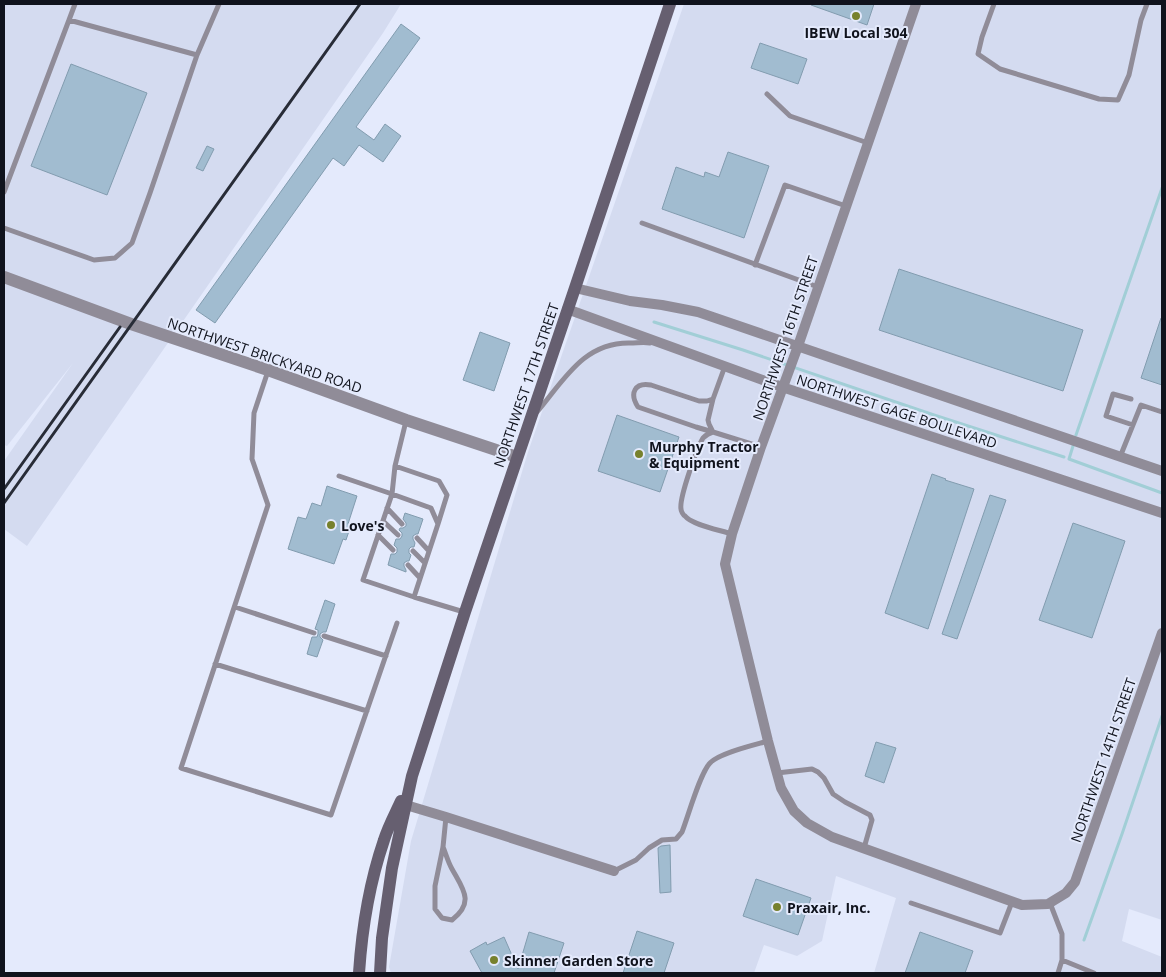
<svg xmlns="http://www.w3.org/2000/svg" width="1166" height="977" viewBox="0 0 1166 977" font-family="'Open Sans',sans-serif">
<rect width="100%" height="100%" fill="#e4eafc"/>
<path fill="#d4dbf0" d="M 4,4 L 401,4 L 383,33 L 27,546 L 4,529 L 4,461 L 73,363 L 7,446 L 4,445 Z
M 684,4 L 1162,4 L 1162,920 L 1129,909 L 1122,941 L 1162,957 L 1162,973 L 874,973 L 896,898 L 836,876 L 822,941 L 797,956 L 764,945 L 754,973 L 391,973 L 389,967 L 411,841 L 528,452 Z"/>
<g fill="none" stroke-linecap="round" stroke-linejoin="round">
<path stroke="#a1ced6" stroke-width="3" d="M 654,322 L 743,350 L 934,415 L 1064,457
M 1076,435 L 1162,188
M 1073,446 L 1069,459 L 1162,493
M 1084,940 L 1122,834 L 1162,716"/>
</g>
<path fill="#a1bcd0" stroke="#829caf" d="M 811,4 L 874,4 L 867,25 L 811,5 Z
M 401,24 L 420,38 L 356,127 L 374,140 L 385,124 L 401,136 L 383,162 L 359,145 L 344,166 L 333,158 L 215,323 L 196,310 Z
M 760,43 L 807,59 L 798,84 L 751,68 Z
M 71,64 L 147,93 L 107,195 L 31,166 Z
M 207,146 L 214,149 L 203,171 L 196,168 Z
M 728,152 L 769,166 L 744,238 L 662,209 L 676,167 L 704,177 L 705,172 L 719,177 Z
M 899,269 L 1083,330 L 1063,391 L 879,330 Z
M 1161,318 L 1162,319 L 1162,385 L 1141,378 Z
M 480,332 L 510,343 L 494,391 L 463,380 Z
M 617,415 L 679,437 L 660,492 L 598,471 Z
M 932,474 L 946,479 L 945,480 L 974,489 L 928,629 L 885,613 Z
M 327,486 L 357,496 L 348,524 L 351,525 L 346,540 L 343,539 L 334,564 L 288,549 L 298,517 L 306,519 L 312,503 L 321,506 Z
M 990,495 L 1006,500 L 957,639 L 942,634 Z
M 405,513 L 423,519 L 418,534 L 416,534 L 413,536 L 413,539 L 415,543 L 414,547 L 411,547 L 409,549 L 409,553 L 411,555 L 409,561 L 407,561 L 404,563 L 404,566 L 406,570 L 406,572 L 388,565 L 391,554 L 395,554 L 397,552 L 397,548 L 394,545 L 396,539 L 400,539 L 402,536 L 402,533 L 399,530 L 400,528 L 403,528 L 406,526 L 406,523 L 403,519 Z
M 1073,523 L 1125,541 L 1092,638 L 1039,620 Z
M 325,600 L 335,604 L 326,632 L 323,632 L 320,634 L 320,637 L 323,640 L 317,657 L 307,654 L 312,637 L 317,637 L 318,634 L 318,630 L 315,629 Z
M 876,742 L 896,748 L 884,783 L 865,776 Z
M 670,845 L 671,892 L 660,893 L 658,848 L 661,846 Z
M 756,879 L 811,898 L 798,935 L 743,916 Z
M 637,931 L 674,943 L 664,973 L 623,973 Z
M 529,932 L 564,943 L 554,973 L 482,973 L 470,951 L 486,942 L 487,945 L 504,937 L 518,969 Z
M 920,932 L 973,951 L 965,973 L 905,973 Z"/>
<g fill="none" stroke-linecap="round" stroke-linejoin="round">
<path stroke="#908c98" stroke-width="5" d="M 994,4 L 982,37 L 978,54 L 1000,69 L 1099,99 L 1118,100 L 1129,75 L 1141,20 L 1147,4
M 69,20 L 75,4
M 197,55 L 219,4
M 767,94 L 790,116 L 868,143
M 4,192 L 69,20 L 197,55 L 150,193 L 132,243 L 115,258 L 94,260 L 4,228
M 642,223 L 818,287
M 755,265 L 785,185 L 846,206
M 268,371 L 254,413 L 252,459 L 268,505 L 181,768 L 331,815 L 397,623
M 713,399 L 708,420 L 709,424 L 713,432
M 1131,399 L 1113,394 L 1106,416 L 1133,425
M 537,412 C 564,380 584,342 630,343 C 637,343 644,342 650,343
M 713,432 L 696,427 L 638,407 C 629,393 635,382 651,385 L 699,401 L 707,401 L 713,399 L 725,366
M 1120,457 L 1141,405 L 1162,412
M 395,466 L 439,481 L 447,495 L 438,524
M 339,476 L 392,494 L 395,466 L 406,421
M 387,508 L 402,524
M 383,521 L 398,535
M 732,534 C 720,530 692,525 685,516 C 683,515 681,511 681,509 C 679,498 697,448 703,438 C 706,435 709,433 713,432 L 761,447
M 378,535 L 393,550
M 417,538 L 429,551
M 413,551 L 425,563
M 408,565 L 420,578
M 414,597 L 438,524 L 431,508 L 392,494 L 363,580 L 414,597 L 464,612
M 235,607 L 314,633
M 324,636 L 386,656
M 215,664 L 367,711
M 777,773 L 812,769 L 818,772 L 824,778 L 833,794 L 845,802 L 870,815 L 872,820 L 864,848
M 443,847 C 446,854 448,862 452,869 C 463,889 475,902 452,920 L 442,918 L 435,909 L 435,886 L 443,847 L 446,817
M 614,871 L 636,860 L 649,848 L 662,840 L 676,839 L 682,832 C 688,817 700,773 710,763 C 719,753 754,745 768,741
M 911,903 L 1000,933 L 1012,902
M 1050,903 L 1062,934 L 1062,960 L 1058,973
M 1062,960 L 1094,973"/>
<path stroke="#908c98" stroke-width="10" d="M 916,4 L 798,346 L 761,447 L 732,534 L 725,564 L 768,741 L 781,788 L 794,811 L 807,823 L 832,837 L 1022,905 L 1048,904 L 1066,893 L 1075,882 L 1162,633
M 575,288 L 630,301 L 662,305 L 698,312 L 1162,471
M 567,309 L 782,387 L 1162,513
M 406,805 L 446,817 L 614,871"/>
<path stroke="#908c98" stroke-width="12" d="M 4,277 L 131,324 L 268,370 L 406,420 L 517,457"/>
<path stroke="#665f70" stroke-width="12" d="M 359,973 C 362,928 369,884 384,840 C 388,827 395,814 401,801
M 380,973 L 382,938 L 392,868 L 412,776 L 465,612 L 575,288 L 670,4"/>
<path stroke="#282c37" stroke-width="3" d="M 4,489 L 120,327
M 4,503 L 360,4"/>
</g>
<g fill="#77812d" stroke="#e4eafc" stroke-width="2">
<circle cx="856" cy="16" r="5"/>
<circle cx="639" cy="454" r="5"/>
<circle cx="331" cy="525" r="5"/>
<circle cx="777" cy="907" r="5"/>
<circle cx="494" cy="960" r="5"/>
</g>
<g text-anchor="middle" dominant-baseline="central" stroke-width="4" stroke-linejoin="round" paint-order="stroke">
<g font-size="14" font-weight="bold" fill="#10131d" stroke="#e4eafc" text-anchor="start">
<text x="856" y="32" text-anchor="middle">IBEW Local 304</text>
<text x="649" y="446">Murphy Tractor<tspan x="649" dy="16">&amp; Equipment</tspan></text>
<text x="341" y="525">Love's</text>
<text x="787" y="907">Praxair, Inc.</text>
<text x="504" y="960">Skinner Garden Store</text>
</g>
<g font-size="14" fill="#10131d" stroke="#e4eafc">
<text transform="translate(785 338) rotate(-71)">NORTHWEST 16TH STREET</text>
<text transform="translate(265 355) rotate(19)">NORTHWEST BRICKYARD ROAD</text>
<text transform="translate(526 385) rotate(-71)">NORTHWEST 17TH STREET</text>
<text transform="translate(897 411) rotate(18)">NORTHWEST GAGE BOULEVARD</text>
<text transform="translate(1103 760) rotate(-71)">NORTHWEST 14TH STREET</text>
</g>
</g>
<rect width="1166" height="977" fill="none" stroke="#10131d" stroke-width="10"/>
</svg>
